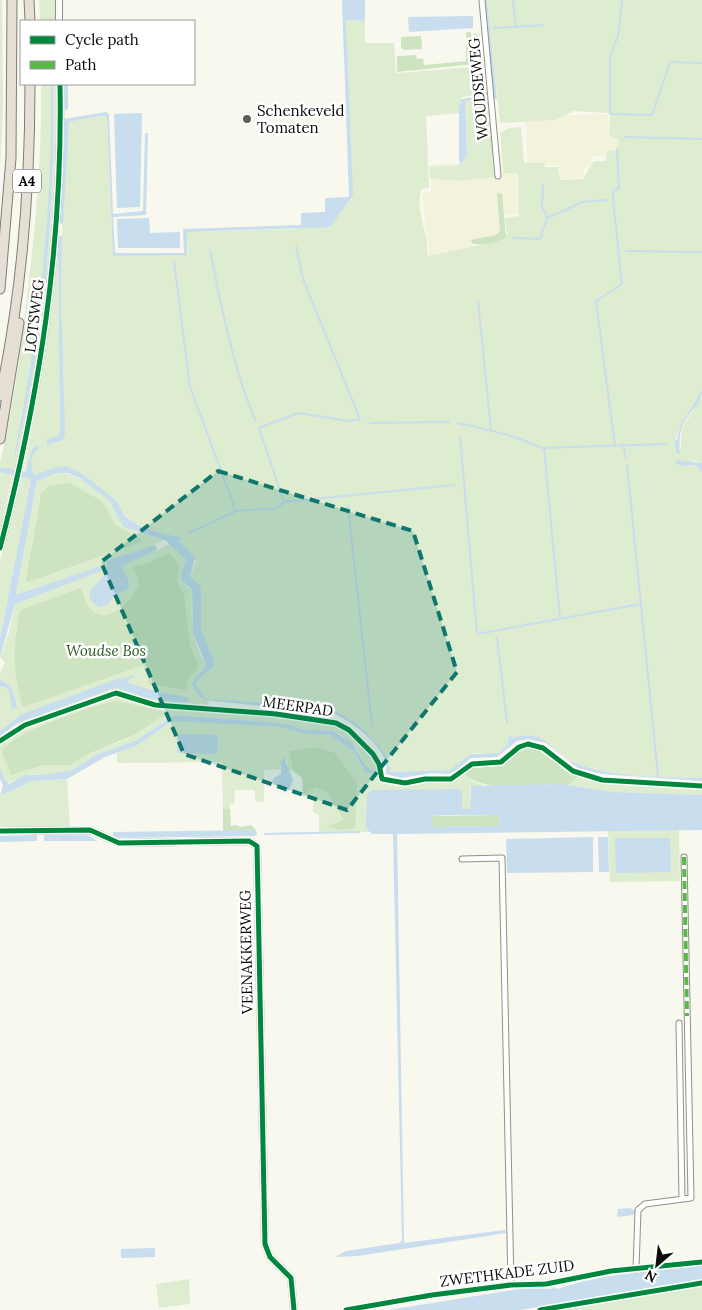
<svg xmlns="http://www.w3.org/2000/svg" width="702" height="1310" viewBox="0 0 702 1310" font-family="Lora,serif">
<rect width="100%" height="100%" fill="#f8f8ee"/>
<path fill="#f3f3db" d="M 608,114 L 609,136 L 617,136 L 619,155 L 591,156 L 592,167 L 584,168 L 583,178 L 560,179 L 559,165 L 527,165 L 526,116 Z
M 505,152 L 517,170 L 520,214 L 505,215 L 505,239 L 473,243 L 474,255 L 430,258 L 422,193 L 431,192 L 431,164 L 481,163 L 482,153 Z"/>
<path fill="#deecd0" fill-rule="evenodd" d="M 0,0 L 2,0 L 3,106 L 0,174 Z
M 39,0 L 56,0 L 56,21 L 40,21 Z
M 487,0 L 702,0 L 702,390 L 680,426 L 674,445 L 680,454 L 682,428 L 702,396 L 702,464 L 697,461 L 681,462 L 683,466 L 696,465 L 702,472 L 702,778 C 665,777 615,777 580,765 C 555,756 549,729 513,738 L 509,735 L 508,744 L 498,753 L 474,753 L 450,770 L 390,772 L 389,761 L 378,744 L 356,723 L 337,712 L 308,710 L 281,704 L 206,699 L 196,685 L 198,680 L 213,667 L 201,629 L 201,588 L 190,577 L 196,561 L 179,542 L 180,536 L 173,538 L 132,522 L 104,492 L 75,470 L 34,475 L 24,471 L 39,392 L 56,238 L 58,236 L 60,431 L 59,436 L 47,445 L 63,440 C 65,391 62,343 61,294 C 61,237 64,179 69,122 L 105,115 L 107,117 L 113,256 L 188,254 L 186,232 L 294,229 L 340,214 L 352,198 L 346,20 L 365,21 L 365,43 L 394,43 L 396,73 L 474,67 L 474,33 L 480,34 L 485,94 L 462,97 L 459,113 L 426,116 L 429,187 L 421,190 C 417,206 422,220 426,236 C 427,242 427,250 428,256 L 500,241 L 507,234 L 505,218 L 519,216 L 518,173 L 504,173 L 500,133 L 509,128 L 521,127 L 524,163 L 544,163 L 545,167 L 558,167 L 560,180 L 583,179 L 594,161 L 606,161 L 607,150 L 617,151 L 618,139 L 609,135 L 610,113 L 573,111 L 555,120 L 500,123 Z
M 41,84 L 57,84 L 57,168 L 51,258 L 39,348 L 15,470 L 0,467 L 0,463 C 14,406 21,348 28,289 C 36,221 42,152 41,84 Z
M 481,97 L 489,109 L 498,177 L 457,181 L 430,178 L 429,167 L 453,166 L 461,164 L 467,155 L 465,99 Z
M 0,472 L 12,475 L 0,533 Z
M 57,473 C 78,472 92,488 109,500 L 111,504 L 146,534 L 165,539 L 151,547 L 158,550 L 171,543 L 186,560 L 183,569 L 186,586 L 192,589 C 191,616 191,642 206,664 C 203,674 196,676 192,684 L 205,700 L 210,702 L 207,705 L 186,703 L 188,702 L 187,696 L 177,709 L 282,717 L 337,726 L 351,735 L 371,754 L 377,766 L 380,779 L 388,784 L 410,784 L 430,781 L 449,782 L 464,774 L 472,781 L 483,785 L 470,788 L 470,809 L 462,809 L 462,791 L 378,792 L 366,828 L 370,832 L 319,833 L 319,815 L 313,812 L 313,796 L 303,796 L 302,777 L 288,769 L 287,760 L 280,766 L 281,769 L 264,770 L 264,802 L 255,801 L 255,790 L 235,790 L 234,804 L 230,804 L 230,809 L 223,809 L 222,762 L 117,763 L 117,753 L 136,746 L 173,721 L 181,721 L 279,727 L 330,735 L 354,751 L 362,768 L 371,770 L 365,765 L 357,749 L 342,736 L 333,731 L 300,729 L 288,724 L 270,722 L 175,715 L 135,741 L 98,754 L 72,770 L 50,774 L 31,774 L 8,783 L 2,775 L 0,776 L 0,744 C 12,737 21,730 18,716 L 0,731 L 0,687 L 6,687 L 9,691 L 9,697 L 13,691 L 0,680 L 0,673 L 5,662 L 0,657 L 9,632 L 15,604 L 30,598 L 16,596 L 37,481 ZM 45,488 L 27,584 L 25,582 L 40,496 ZM 146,727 L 127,739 L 87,755 Z
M 22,477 L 31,479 L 0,639 L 0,561 Z
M 579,776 L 606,783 L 702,789 L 702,795 L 613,792 L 568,785 Z
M 67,779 L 70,827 L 0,828 L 0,796 L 32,781 Z
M 679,830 L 680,881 L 610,882 L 608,831 Z
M 189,1279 L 190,1304 L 159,1308 L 156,1284 Z
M 702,1285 L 702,1310 L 562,1310 Z"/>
<path fill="#cee3bf" d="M 466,32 L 471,32 L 474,64 L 397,72 L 397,56 L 416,55 L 417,59 L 423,58 L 424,65 L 466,61 Z
M 421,36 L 422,49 L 405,50 L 401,48 L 401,37 Z
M 489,88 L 496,153 L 492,152 L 491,148 L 489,109 L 481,97 Z
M 497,193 L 502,194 L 506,237 C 499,243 480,247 472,243 L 471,240 L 496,235 L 500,231 Z
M 69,483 L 100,500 L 108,510 L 114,524 L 144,541 L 25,583 L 41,493 L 49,486 Z
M 168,553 L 175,559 L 179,565 L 177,581 L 184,595 L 190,645 L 198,664 L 197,670 L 189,677 L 186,690 L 149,684 L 143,665 L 23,707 C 15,680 12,657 17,629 C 18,622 18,617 21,610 L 80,588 C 86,594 84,603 90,609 C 109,627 131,601 139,585 L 137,575 L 132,567 L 149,563 Z
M 116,701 L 169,712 L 132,736 L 86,755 L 70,765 L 43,765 L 11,775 L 2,752 C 9,733 95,705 116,701 Z
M 529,745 L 542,750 L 579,776 L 568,785 C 538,781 487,796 464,774 C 481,758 488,771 502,763 C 512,757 517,748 529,745 Z
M 317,747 L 335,753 L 357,783 L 355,828 L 340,830 L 327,826 L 344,820 L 327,792 L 316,787 L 303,796 L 302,778 L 293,770 L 289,751 Z
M 223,809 L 230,809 L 231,826 L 235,825 L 242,827 L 251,825 L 256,830 L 223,831 Z
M 500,815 L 499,826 L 432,827 L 432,816 Z"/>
<path fill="#c8ddee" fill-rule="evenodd" d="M 342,0 L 365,0 L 365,21 L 346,20 L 353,196 L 330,227 L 187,232 L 187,255 L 113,256 L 107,117 L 105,115 L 69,122 L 63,224 L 59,223 L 64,119 L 106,112 L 109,114 L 113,214 L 143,211 L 145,133 L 148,133 L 146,215 L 113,217 L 115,253 L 184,253 L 183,229 L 301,225 L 301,213 L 325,212 L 325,198 L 349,197 Z
M 484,0 L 487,0 L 497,99 L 494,99 Z
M 473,16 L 473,28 L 409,32 L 408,17 Z
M 51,84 L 53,84 C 55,208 45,337 15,457 L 14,457 C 39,334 53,209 51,84 Z
M 64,84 L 68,84 L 68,109 L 65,110 Z
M 465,99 L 467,155 L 461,164 L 459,162 L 459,108 L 461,100 Z
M 142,113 L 140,207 L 117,208 L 114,114 Z
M 149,218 L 150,233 L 180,232 L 180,248 L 118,248 L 117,219 Z
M 58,236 L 62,236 L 61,295 L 65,433 L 63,440 L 47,445 L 47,439 L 58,436 L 60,431 Z
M 702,390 C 702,404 691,410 685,421 C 679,431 679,443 680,454 L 677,454 L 674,441 L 677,440 L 680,426 Z
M 38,445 L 39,448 C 30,454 30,466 34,475 C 44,473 56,465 67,467 C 79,469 106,492 115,500 C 120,505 121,511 125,516 C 135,527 169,536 182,537 L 179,542 L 195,557 L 190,577 L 199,584 L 201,588 L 201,629 L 214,661 L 213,667 L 198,680 L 196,685 L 206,699 L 281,704 L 308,710 L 337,712 L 356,723 L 378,744 L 389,761 L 390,772 L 450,770 L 471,754 L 498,753 L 508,744 L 509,735 L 513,738 C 550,728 551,755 580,765 C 614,777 665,777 702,778 L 702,781 L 602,774 L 578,768 L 546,743 L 528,739 L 517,741 L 497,757 L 471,758 L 454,772 L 447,774 L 432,773 L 401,778 L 386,774 C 386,771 387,766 386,763 C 382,744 352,722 335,714 L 205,700 L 198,695 L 192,684 C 194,675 203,673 206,664 L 193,633 L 192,589 L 182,581 L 181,574 L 186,560 L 165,540 L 124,527 L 109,500 L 78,477 L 68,473 L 57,473 L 37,481 L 16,595 L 100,566 L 101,571 L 15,604 L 0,657 L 0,639 L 31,479 L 0,472 L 0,467 L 26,472 L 32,449 Z
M 676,460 L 702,463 L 702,472 L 696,465 L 683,466 L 677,464 Z
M 155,545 L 157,547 L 156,550 L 122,566 C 125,578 140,589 115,594 L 108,605 L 100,607 C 70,592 115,580 106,561 Z
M 136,675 L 126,682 L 154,691 L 187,697 L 189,701 L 186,703 L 145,698 L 118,688 L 111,689 L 18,723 L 0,736 L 0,731 L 20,715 L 114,680 Z
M 0,680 L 11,686 L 17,708 L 12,709 L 9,691 L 5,687 L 0,687 Z
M 175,715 L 270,722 L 288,724 L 300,729 L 333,731 L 352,743 L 365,765 L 375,773 L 365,772 L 354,751 L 330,735 L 309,734 L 279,727 L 173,721 L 136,746 L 105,757 L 67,779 L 32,781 L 0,796 L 3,785 L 0,779 L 0,768 L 4,778 L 9,784 L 25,775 L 50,774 L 72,770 L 98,754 L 135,741 Z
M 177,734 L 218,735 L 217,754 L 177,753 Z
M 284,757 L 293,780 L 289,790 L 285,793 L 272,782 L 274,778 L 281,774 L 281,762 Z
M 560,784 L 613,792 L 702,795 L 702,830 L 397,834 L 404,1243 L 505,1230 L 506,1233 L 358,1256 L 335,1257 L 346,1251 L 399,1243 L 402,1240 L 393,834 L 372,834 L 366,828 L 367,794 L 374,790 L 457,789 L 462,791 L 462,809 L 470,809 L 471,786 ZM 447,815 L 500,815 L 499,826 L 432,827 L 432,816 Z
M 256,830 L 257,835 L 253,836 L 113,838 L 113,832 Z
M 37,835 L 37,841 L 0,842 L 0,836 Z
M 44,835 L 88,835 L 97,841 L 44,841 Z
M 593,837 L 593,872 L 507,873 L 506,839 Z
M 598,837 L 608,837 L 609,872 L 599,872 Z
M 615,838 L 670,838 L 671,872 L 616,873 Z
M 630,1208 L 636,1211 L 633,1215 L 617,1217 L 618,1209 Z
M 155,1248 L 155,1257 L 121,1258 L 121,1249 Z
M 702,1264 L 702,1279 L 520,1310 L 388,1310 L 526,1288 L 552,1289 L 554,1287 L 558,1289 C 604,1272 654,1273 702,1264 Z"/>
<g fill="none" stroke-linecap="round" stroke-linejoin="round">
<path stroke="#c8ddee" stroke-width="2" d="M 513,0 L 516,27
M 622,0 L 618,36 L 610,56 L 610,114 L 652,115 L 670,62 L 702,63
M 494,28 L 543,25
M 462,102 L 462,100 L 482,97
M 625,137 L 702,139
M 543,185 L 542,207 L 547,218
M 513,238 L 540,239 L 547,218 L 583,202 L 607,200
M 210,251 C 222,309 233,368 256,422
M 626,251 L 702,252
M 174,262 L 190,387 L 233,503
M 478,301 L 491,430
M 370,423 L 449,422
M 457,423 C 486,429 515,435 541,448 L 666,444
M 460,436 L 477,634 L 641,604
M 623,445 L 626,458
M 615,446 L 596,301 L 622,284 L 613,199 L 613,191 L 619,188 L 617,149
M 544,448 L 560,618
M 627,465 L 658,776
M 284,502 L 259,428 L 298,413 L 349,421 L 360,419 L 303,279 L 296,246
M 233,505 L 236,511
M 348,506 L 372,726
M 189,533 L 236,511 L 277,508 L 284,502 L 454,485
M 497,638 L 507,722
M 265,834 L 359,832"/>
<defs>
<path id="minor" d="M 482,0 L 498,176
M 462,859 L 502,858 L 511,1285
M 679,1023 L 682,1199
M 636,1269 L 638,1210 L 645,1204 L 691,1198 L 684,857
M 346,1310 L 432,1295 L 511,1285 L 546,1284 L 611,1271 L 702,1262
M 540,1310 L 702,1283"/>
<path id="tertiary" d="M 59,0 L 59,21
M 0,548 C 40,393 63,244 60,84
M 0,831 L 90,830 L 119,843 L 249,841 L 257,846 L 265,1244 L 270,1257 L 291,1278 L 294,1310"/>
<path id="motorway" d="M 29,0 L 30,21
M 0,289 L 11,158 L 12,0
M 0,396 C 22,294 30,189 30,84
M 0,439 L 19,323"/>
</defs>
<use href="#minor" stroke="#91918d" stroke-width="7"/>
<use href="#tertiary" stroke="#91918d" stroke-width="8"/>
<use href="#motorway" stroke="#7e7e7a" stroke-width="11"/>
<use href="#minor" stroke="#fefefc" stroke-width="5"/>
<use href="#tertiary" stroke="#fefefc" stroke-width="6"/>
<use href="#motorway" stroke="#e6dfd4" stroke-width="9"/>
<path stroke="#58b947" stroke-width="4" stroke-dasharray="8 4" stroke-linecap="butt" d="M 684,857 L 687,1016"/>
<defs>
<path id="cycleway" d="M 0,548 C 40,393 63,244 60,84
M 0,741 L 25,725 L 116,693 L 155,705 L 276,714 L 336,723 L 349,730 L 373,754 L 379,764 L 382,779 L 405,783 L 425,779 L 451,779 L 472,764 L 501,762 L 519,747 L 528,744 L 543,748 L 573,771 L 602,780 L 702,786
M 0,831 L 90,830 L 119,843 L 249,841 L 257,846 L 265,1244 L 270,1257 L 291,1278 L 294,1310
M 346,1310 L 432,1295 L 511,1285 L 546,1284 L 611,1271 L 702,1262
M 540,1310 L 702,1283"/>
</defs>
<use href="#cycleway" stroke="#fff" stroke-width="8"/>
<use href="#cycleway" stroke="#00873e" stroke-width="5"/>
</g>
<path fill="#0f766e" fill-opacity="0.2" stroke="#0f766e" stroke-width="4" stroke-dasharray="10 6" stroke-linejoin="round" d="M 218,471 L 413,531 L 457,672 L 347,810 L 184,754 L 101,562 Z"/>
<circle fill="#5d5d5a" stroke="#fff" stroke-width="2" cx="247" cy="119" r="5"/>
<g text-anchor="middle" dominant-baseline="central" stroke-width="5" stroke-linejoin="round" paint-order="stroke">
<rect fill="#fff" stroke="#545454" stroke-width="1" x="13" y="169.5" width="28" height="23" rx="4"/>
<g font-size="14" font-weight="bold" fill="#0a0a0a">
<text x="27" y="181">A4</text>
</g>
<g font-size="15" fill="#0a0a0a" stroke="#fff">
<text transform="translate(478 89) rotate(-95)">WOUDSEWEG</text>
<text transform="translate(34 316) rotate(-83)">LOTSWEG</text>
<text transform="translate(298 706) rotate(8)">MEERPAD</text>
<text transform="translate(246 952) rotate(-91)">VEENAKKERWEG</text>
<text transform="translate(507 1273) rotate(-7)">ZWETHKADE ZUID</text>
</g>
<g font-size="15" fill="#0a0a0a" stroke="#fff" text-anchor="start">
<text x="257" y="110">Schenkeveld<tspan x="257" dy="17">Tomaten</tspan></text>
</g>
<g font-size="15" font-style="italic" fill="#285922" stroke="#fff">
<text x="106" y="650">Woudse Bos</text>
</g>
</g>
<rect x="20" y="20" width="175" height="65" fill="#ffffff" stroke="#9d9d9d"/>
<rect x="30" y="36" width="25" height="8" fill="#00873e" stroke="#9d9d9d"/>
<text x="65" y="45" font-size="15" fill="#0a0a0a">Cycle path</text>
<rect x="30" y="61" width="25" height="8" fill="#58b947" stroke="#9d9d9d"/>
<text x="65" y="70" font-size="15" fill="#0a0a0a">Path</text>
<g transform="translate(657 1265) rotate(208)" stroke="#ffffff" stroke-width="4" paint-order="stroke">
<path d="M0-4L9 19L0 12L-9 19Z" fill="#0a0a0a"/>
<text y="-8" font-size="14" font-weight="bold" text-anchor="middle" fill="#0a0a0a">N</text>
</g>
</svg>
